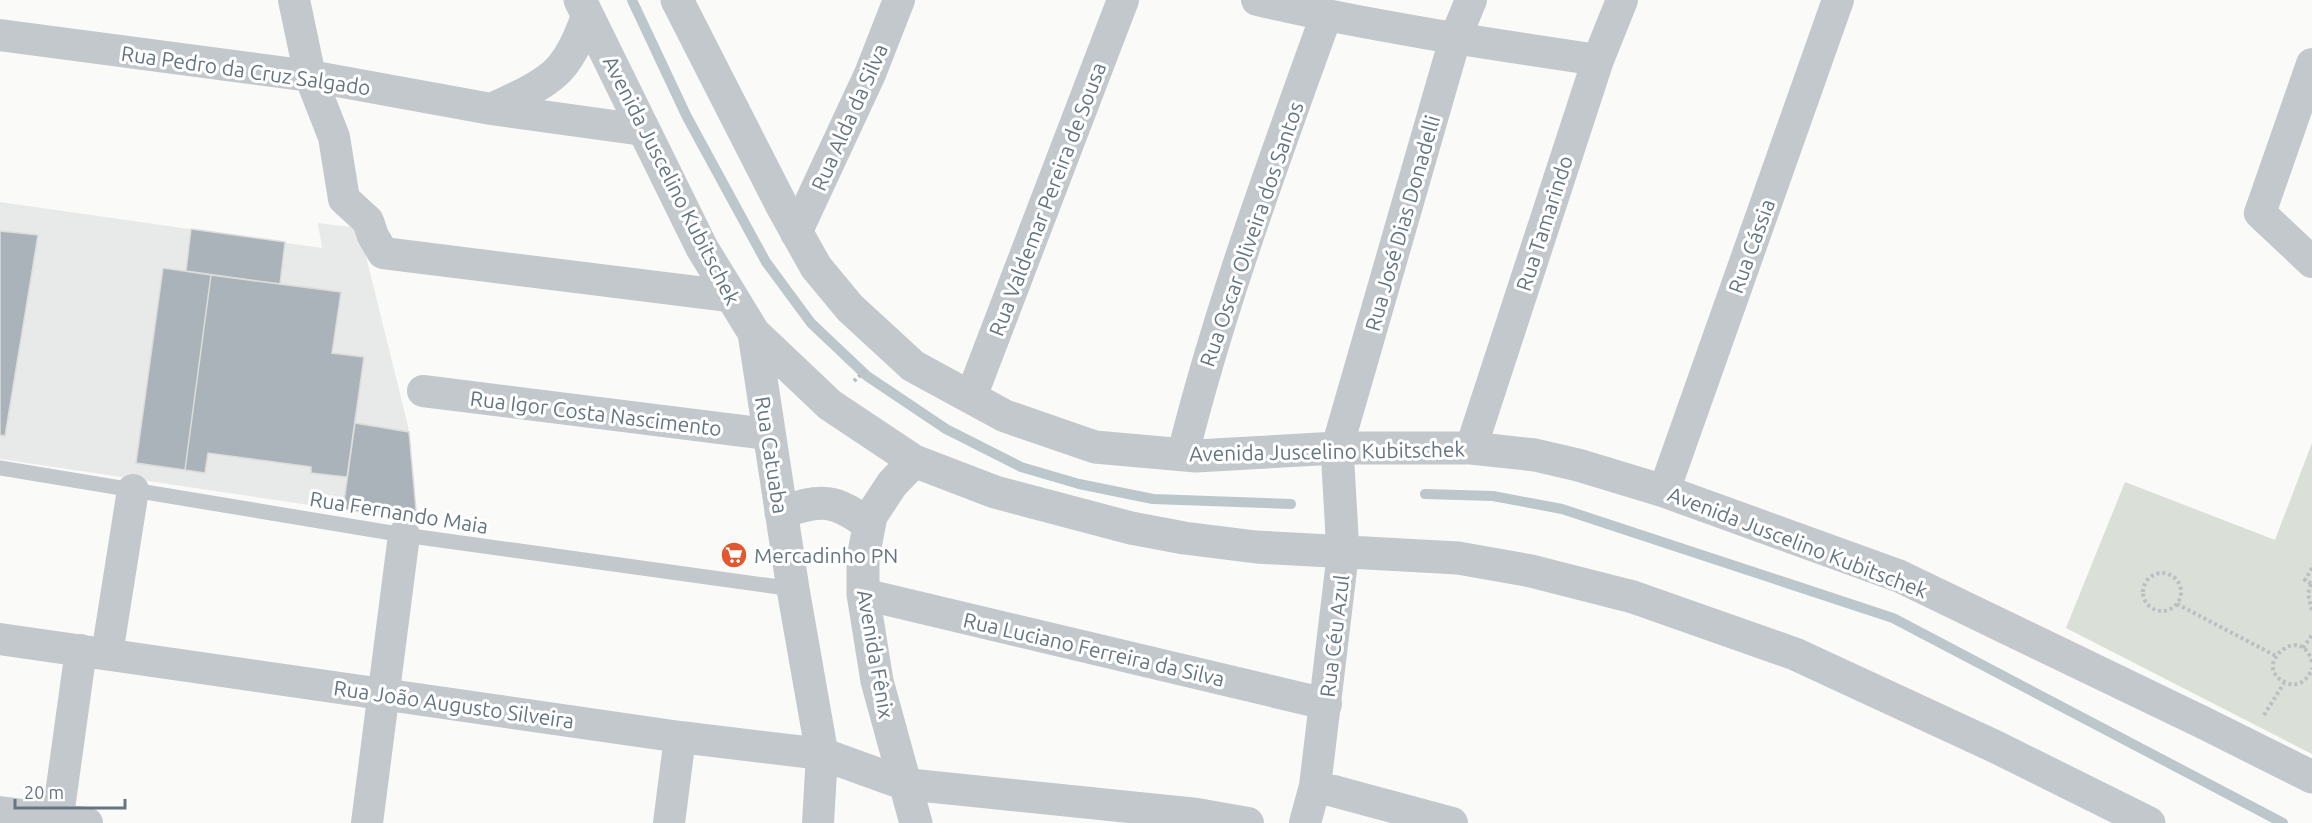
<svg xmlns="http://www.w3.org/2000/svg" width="2312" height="823" viewBox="0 0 2312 823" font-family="Ubuntu,sans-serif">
<rect width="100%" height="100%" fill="#fafaf8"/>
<path fill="#e8e9e9" d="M 0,202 L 322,248 L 318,223 L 359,228 L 408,426 L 417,521 L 0,459 Z"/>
<path fill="#dadfd7" d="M 2312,443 L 2312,754 L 2066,628 L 2125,482 L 2275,540 Z"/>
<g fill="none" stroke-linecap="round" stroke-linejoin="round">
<path stroke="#bbc7cb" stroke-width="10" d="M 632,0 L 687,117 L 766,262 L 811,323 L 867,376 L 946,429 L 1021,467 L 1079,484 L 1153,499 L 1291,504
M 1425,494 L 1493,496 L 1562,509 L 1893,618 L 2283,823"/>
</g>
<path fill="#aab3b9" stroke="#dcdcda" stroke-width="1.5" d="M 191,229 L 285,242 L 280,284 L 186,271 Z
M 0,231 L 38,235 L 5,436 L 0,435 Z
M 163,268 L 211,275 L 185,470 L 136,463 Z
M 211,275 L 341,292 L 332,353 L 364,357 L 347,477 L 311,473 L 311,467 L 208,453 L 205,473 L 185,470 Z
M 355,423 L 409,432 L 417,521 L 343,509 Z"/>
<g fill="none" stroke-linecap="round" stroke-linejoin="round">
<path stroke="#bbbfc2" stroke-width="4" stroke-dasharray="3 3" stroke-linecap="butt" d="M 854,381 L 866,370
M 2312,568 L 2305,580 L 2312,584
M2143 592a19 19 0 1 1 38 0a19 19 0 1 1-38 0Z
M 2311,584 L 2308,594 L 2312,611
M 2177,604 L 2276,656
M 2303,648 L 2312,635
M 2312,662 C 2301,620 2248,668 2287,683 C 2298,688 2309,679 2312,668
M 2264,715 L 2284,683"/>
<path stroke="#c3c8cc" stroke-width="15" d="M 0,468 L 404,535 L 793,589"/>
<path stroke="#c3c8cc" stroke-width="32" d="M 294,0 L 310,76 L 334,137 L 344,199 L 368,221 L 373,236 L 383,253 L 729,296
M 1257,0 C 1369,26 1484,43 1598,60
M 0,35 L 310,76 L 491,109 L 643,130
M 2312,64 L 2260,213 L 2312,262
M 491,109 C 512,99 535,90 553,75 C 570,61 580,36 587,16
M 796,233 L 870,74 L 899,0
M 423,391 L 768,434
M 971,397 L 1123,0
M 1337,448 L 1455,39 L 1471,0
M 1471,448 L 1598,60 L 1622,0
M 1183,454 C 1220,305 1274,161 1326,16
M 1664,491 L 1838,0
M 863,594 L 1326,704
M 0,639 L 680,737 L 822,754 L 818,823
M 107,654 L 133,490
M 905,784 L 1197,814 L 1248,823
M 1315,786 L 1452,823
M 0,812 L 87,823
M 57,823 L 81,650
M 367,823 L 404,535
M 669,823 L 680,737
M 1305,823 L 1315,786 L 1343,553"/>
<path stroke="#c3c8cc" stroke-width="33" d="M 580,0 L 702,248 L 754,333 L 830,405 L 914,461 L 995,492 L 1131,528 L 1184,538 L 1256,547 L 1458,558 L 1531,571 L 1633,597 L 1795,654 L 1996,747 L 2149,823
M 677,0 L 782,206 L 816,267 L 850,308 L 913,366 L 1005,416 L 1095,447 L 1196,456 L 1337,448 L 1471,448 L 1535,455 L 1578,465 L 1664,491 L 1899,576 L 2204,723 L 2312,777
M 754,333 L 793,589 L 822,754 L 905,784
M 1337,448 L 1343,553
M 914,461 L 892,484 L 871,516 L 863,558 L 863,594 L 877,681 L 916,823
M 781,513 C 820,498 836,499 869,525"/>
</g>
<defs>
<symbol id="supermarket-disc" viewBox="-11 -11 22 22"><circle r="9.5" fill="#e4572e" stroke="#fff"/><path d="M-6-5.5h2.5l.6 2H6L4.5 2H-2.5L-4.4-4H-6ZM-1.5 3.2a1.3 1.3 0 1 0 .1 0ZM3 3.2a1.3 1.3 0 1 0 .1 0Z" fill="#fff"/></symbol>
</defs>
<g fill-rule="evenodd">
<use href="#supermarket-disc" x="719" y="540" width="30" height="30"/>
</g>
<g text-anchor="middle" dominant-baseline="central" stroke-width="6" stroke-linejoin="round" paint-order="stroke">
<g font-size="21" fill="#657683" stroke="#fff">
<text transform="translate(246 70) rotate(8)">Rua Pedro da Cruz Salgado</text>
<text transform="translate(849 117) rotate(-66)">Rua Alda da Silva</text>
<text transform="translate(672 180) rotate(63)">Avenida Juscelino Kubitschek</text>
<text transform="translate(1047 199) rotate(-69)">Rua Valdemar Pereira de Sousa</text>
<text transform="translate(1402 223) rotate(-74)">Rua José Dias Donadelli</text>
<text transform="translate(1544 223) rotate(-72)">Rua Tamarindo</text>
<text transform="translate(1251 234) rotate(-71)">Rua Oscar Oliveira dos Santos</text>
<text transform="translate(1751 246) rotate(-70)">Rua Cássia</text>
<text transform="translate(596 413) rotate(7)">Rua Igor Costa Nascimento</text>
<text transform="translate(1327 451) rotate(-1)">Avenida Juscelino Kubitschek</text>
<text transform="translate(772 455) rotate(81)">Rua Catuaba</text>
<text transform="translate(399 512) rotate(9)">Rua Fernando Maia</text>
<text transform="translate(1798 542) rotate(21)">Avenida Juscelino Kubitschek</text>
<text transform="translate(1334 636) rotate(-83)">Rua Céu Azul</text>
<text transform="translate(1094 649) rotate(13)">Rua Luciano Ferreira da Silva</text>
<text transform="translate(876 654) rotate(80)">Avenida Fênix</text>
<text transform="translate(454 704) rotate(8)">Rua João Augusto Silveira</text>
</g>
<g font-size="21" fill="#657683" stroke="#fff" text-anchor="start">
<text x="754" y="555">Mercadinho PN</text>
</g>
</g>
<path d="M15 799v9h110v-9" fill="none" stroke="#657683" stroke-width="3"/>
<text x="24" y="799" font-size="18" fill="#657683" stroke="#ffffff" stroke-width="4.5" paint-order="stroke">20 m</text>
</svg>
